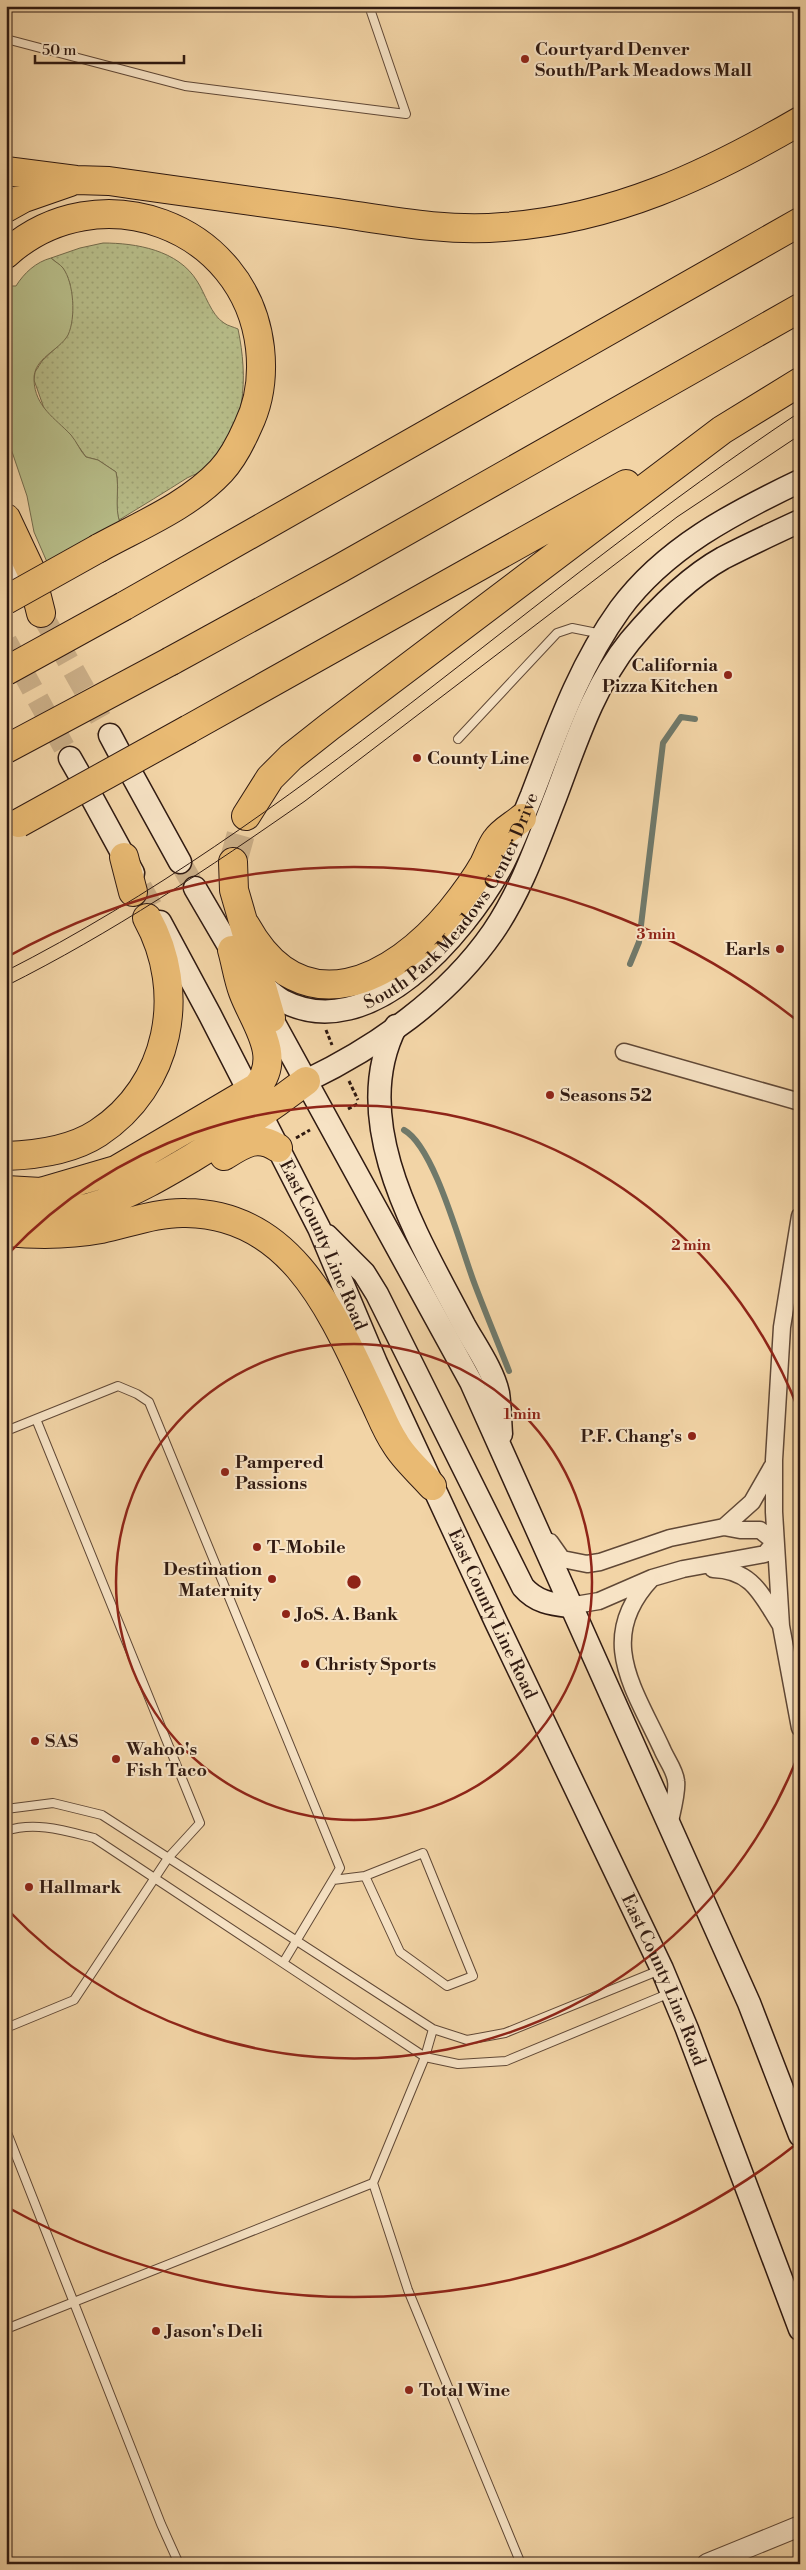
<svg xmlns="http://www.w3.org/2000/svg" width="806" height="2570" viewBox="0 0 806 2570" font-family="'Libre Bodoni',serif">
<defs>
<pattern id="grass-dots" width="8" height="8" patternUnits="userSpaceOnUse" patternTransform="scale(1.25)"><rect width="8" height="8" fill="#b7bd89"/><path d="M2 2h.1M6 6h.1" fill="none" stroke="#9ea275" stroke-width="1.8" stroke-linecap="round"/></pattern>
</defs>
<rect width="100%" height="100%" fill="#f2d4a6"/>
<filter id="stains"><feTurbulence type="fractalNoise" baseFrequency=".004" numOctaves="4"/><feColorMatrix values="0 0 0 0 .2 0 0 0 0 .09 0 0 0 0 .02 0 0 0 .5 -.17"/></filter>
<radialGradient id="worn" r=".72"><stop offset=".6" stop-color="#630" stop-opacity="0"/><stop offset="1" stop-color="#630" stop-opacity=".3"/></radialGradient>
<path fill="url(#grass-dots)" stroke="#746c4d" d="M 103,243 C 136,243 178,250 197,281 C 205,293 211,315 224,323 C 228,326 234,327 238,329 C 248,377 247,432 208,468 C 202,473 194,474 187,478 C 165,492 142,506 119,520 C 114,505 120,489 116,472 L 98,460 L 86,457 L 72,437 L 46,414 L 34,380 L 35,372 L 42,361 L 62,342 L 70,284 L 62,267 L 51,258 L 80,248 Z"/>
<path fill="#b7bd89" stroke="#746c4d" d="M 51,258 C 55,262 60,264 63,268 C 74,283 76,318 68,335 C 59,351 33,358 34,380 C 35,407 55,418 71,435 C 77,442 80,451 86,457 L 98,460 L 116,472 C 120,489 114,506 120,523 L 47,562 L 34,532 L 27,496 L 6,434 L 6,286 L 16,286 C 24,273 36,262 51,258 Z"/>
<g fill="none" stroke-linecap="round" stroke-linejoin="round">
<path stroke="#70796a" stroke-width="6" d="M 630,964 L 639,942 L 663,743 L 681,717 L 695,719
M 404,1130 C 435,1147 461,1249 475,1285 C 486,1314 498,1343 509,1371"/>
<path stroke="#cbaf88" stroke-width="22" stroke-dasharray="22 11" stroke-linecap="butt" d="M 41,613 L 110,735
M 6,641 L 70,758
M 180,862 L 195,888
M 141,887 L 155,913"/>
<path stroke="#cbaf88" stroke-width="28" stroke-dasharray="28 14" stroke-linecap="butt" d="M 233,862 L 246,816"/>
<defs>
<path id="service" d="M 6,39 L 185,86 L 406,114 L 369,6
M 458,739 L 557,633 L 572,628 L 602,634
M 6,1431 L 118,1386 L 137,1394 L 149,1402 L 340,1868 L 283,1963
M 6,1809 L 53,1803 L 102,1815 L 433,2029 L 467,2040 L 505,2033 L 660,1970
M 6,1831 C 35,1821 66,1831 94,1838 L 425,2057 L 458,2064 L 506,2061 L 670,1993
M 333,1880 L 365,1876 L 400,1952 L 447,1986 L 473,1976 L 423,1853 L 365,1876
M 6,2028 L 74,2000 L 168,1858 L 200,1823 L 36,1419
M 6,2130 L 161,2524 L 179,2564
M 373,2183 L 425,2057 L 433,2029
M 6,2329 L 373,2183 L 408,2290 L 521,2564"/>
<path id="minor" d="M 624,1052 L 800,1102
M 800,1216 L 782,1327 L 774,1460 L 774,1512 L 781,1626 L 800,1728
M 724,1527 L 752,1502 L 772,1467
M 550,1542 L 562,1559 L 587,1564 L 600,1562 L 670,1538 L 724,1527 L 740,1530 L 760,1530 L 775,1542
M 713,1569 C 752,1570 761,1594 780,1624
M 652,1578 C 595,1638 634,1688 662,1749 C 666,1759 675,1770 676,1781 C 678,1791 671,1815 669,1826
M 569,1606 L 599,1601 L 652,1578 L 683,1569 L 765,1554 L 775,1542"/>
<path id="tertiary" d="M 707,2564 L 800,2526"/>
<g id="secondary">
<path d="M 6,556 L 19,578"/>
<path d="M 110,735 L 118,750"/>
<path d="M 70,758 L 78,772"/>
<path d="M 131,773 L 180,862"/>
<path d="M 91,796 L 133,873"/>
<path d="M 195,888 L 240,965"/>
<path id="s1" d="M 160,922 L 210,1015 L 319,1228 L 376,1363 L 496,1622 L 662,1969 L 687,2029 L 800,2329"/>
<path id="s2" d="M 257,980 C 265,987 273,996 283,1001 C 370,1046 464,934 501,867 C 513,844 522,819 532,795 C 557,730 579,666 620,609 C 665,548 733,513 800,481"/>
<path d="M 263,1003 L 471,1382 L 749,2003 L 800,2135"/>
<path d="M 396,1026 C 346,1123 420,1240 464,1325 C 475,1345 493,1370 498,1393 C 500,1406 500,1421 501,1434"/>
<path d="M 306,1081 C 377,1047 448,997 493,932 C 521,891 537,844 555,798 C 575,745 594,685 630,641 C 656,610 687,578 723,558 C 748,545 774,533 800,521"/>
<path d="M 327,1236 L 364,1273 L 377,1294 L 523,1587 C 536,1602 551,1604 569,1606"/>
</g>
<path id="motorway" d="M 6,171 L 76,180 L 109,181 C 185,192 261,202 338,213 C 392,221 448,232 503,227 C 614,219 705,176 800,121
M 6,208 L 24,198 L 70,182
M 6,254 C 98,171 246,225 260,348 C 263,375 260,401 248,426 C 241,442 233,458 221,471 C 188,506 141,525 99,548
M 6,518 L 31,571
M 37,597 L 41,613
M 124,606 L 800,222
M 171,661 L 339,569 L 800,308
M 189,729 L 626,484
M 246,816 L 270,778 L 291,757 L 329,727 L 722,430 L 800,382
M 124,857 L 133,892
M 233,862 L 234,890 L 271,1018
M 246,926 C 302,1027 393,981 451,911 C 463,896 475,880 484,864 C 488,856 491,847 496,840 C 502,831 514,825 522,818
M 6,1156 C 36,1155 72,1150 98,1133 C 170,1086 188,992 147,918
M 224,1156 C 243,1144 257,1134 278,1148
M 6,1190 L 41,1192 L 116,1170 L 257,1087 C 283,1056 254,1022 243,992 C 238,979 236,964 232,950
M 6,1208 C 74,1228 136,1191 192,1158 C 232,1134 269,1109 306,1081
M 6,1232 C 38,1235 69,1235 101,1229 C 129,1223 158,1212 186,1213 C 294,1214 334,1317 373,1399 C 380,1413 386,1430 395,1443 C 404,1459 420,1472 432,1486"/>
</defs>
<use href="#service" stroke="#604836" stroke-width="10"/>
<use href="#minor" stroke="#604836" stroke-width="19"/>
<use href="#tertiary" stroke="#604836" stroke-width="22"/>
<use href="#secondary" stroke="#301a11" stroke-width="25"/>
<use href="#motorway" stroke="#301a11" stroke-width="30"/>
<path stroke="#301a11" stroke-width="3" stroke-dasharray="4 2.5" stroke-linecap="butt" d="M 326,1030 L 332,1045
M 349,1081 L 358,1100
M 348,1109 L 359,1103
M 296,1138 L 310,1130"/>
<use href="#service" stroke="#f7e3c5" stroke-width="8"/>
<use href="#minor" stroke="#f7e3c5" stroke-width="16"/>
<use href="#tertiary" stroke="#f7e3c5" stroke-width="20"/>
<use href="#secondary" stroke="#f7e3c5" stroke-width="22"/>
<use href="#motorway" stroke="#e9ba73" stroke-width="28"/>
<path stroke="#301a11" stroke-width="1" d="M 6,971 C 297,823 530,591 800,412
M 6,986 C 112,933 209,868 305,801 L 677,517 L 800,435"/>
<defs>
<path id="motorway-bridge" d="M 6,600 L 99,548
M 6,671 L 124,606
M 6,749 L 171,661
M 19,823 L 189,729"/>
</defs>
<use href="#motorway-bridge" stroke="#301a11" stroke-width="30" stroke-linecap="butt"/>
<use href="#motorway-bridge" stroke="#e9ba73" stroke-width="28"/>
</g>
<g fill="none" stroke="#8f2418" stroke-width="2.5">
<circle cx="354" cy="1582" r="238"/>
<path d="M799 1753A477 477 0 0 1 8 1910M8 1254A477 477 0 0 1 799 1411"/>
<path d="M799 2142A715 715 0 0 1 7 2207M7 957A715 715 0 0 1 799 1022"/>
</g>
<g fill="#8f2418" stroke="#f7e3c5" stroke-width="2">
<circle cx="525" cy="59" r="5"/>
<circle cx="728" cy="675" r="5"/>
<circle cx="417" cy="758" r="5"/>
<circle cx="780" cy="949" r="5"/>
<circle cx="550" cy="1095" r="5"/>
<circle cx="692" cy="1436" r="5"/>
<circle cx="225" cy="1472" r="5"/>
<circle cx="257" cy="1547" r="5"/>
<circle cx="272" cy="1579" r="5"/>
<circle cx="286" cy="1614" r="5"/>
<circle cx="305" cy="1664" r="5"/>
<circle cx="35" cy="1741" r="5"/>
<circle cx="116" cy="1759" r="5"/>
<circle cx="29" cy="1887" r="5"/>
<circle cx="156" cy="2331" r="5"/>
<circle cx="409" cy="2390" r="5"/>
</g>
<g text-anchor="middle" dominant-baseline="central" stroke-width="4" stroke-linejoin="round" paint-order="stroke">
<g font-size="18" font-weight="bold" fill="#301a11" stroke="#f7e3c5" text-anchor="start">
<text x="535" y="49">Courtyard Denver<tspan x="535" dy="21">South/Park Meadows Mall</tspan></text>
<text x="718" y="665" text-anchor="end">California<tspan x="718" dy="21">Pizza Kitchen</tspan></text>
<text x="427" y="758">County Line</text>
<text x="770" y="949" text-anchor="end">Earls</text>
<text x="560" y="1095">Seasons 52</text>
<text x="682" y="1436" text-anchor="end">P.F. Chang's</text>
<text x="235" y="1462">Pampered<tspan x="235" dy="21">Passions</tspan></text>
<text x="267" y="1547">T-Mobile</text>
<text x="262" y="1569" text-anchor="end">Destination<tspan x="262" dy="21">Maternity</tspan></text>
<text x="296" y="1614">JoS. A. Bank</text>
<text x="315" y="1664">Christy Sports</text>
<text x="45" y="1741">SAS</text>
<text x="126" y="1749">Wahoo's<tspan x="126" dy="21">Fish Taco</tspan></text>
<text x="39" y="1887">Hallmark</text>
<text x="166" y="2331">Jason's Deli</text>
<text x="419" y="2390">Total Wine</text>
</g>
<g font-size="18" fill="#301a11" stroke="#f7e3c5">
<text stroke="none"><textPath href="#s2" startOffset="256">South Park Meadows Center Drive</textPath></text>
<text stroke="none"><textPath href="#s1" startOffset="362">East County Line Road</textPath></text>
<text stroke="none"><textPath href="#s1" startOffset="768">East County Line Road</textPath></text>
<text stroke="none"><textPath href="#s1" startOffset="1172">East County Line Road</textPath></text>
</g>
</g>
<circle cx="354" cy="1582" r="8" fill="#8f2418" stroke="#f7e3c5" stroke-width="2.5"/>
<g font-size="15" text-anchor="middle" font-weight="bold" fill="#8f2418" stroke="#f7e3c5" stroke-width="4" stroke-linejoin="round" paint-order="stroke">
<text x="656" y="939">3 min</text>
<text x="691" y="1250">2 min</text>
<text x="522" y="1419">1 min</text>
</g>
<rect width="806" height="2570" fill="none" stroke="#f2d4a6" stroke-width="25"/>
<rect x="8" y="8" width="791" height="2555" fill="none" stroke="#301a11" stroke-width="2.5"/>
<rect x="12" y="12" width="781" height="2545" fill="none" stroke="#301a11"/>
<path d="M35 55v8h149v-8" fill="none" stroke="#301a11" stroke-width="2.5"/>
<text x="42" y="55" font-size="15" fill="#301a11" stroke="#f7e3c5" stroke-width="4" paint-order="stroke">50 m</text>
<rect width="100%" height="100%" filter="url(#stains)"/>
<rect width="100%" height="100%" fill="url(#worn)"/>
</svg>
